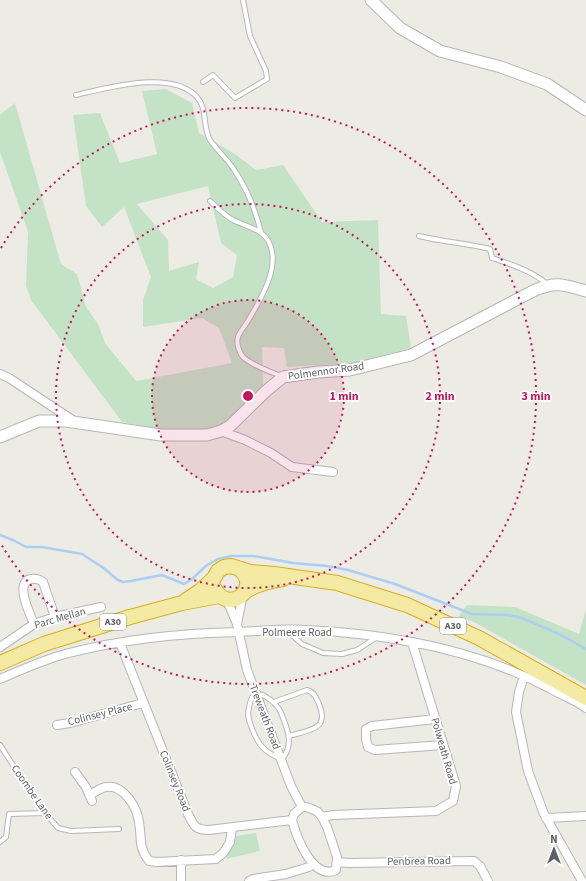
<svg xmlns="http://www.w3.org/2000/svg" width="586" height="881" viewBox="0 0 586 881" font-family="'Source Sans 3',sans-serif">
<rect width="100%" height="100%" fill="#edece4"/>
<path fill="#c4e2c6" fill-rule="evenodd" d="M 166,89 L 192,103 L 199,133 L 235,154 L 256,170 L 283,165 L 322,222 L 378,220 L 381,314 L 406,316 L 411,348 L 353,363 L 287,367 L 284,348 L 262,347 L 263,385 L 232,418 L 212,429 L 161,430 L 122,422 L 31,300 L 26,286 L 28,232 L 0,152 L 0,115 L 15,103 L 61,264 L 77,274 L 86,307 L 98,324 L 105,343 L 136,381 L 232,363 L 219,328 L 202,318 L 143,327 L 143,300 L 151,277 L 124,207 L 102,227 L 86,206 L 73,115 L 100,113 L 120,163 L 157,154 L 142,91 ZM 208,186 L 221,243 L 237,255 L 233,277 L 213,288 L 196,279 L 199,262 L 169,271 L 168,240 L 137,204 Z
M 467,605 L 515,607 L 579,634 L 586,609 L 586,685 L 474,622 L 458,617 Z
M 256,833 L 260,851 L 226,859 L 236,836 Z"/>
<g fill="none" stroke-linecap="round" stroke-linejoin="round">
<path stroke="#accef5" stroke-width="2.5" d="M 0,535 L 15,541 L 26,547 L 42,547 L 82,554 L 102,567 L 118,580 L 123,582 L 131,581 L 162,575 L 184,584 L 192,579 L 207,565 L 218,559 L 231,556 L 254,556 L 293,563 L 327,566 L 348,570 L 395,584 L 472,614 L 509,615 L 522,618 L 559,634 L 586,649"/>
<defs>
<path id="service" d="M 203,82 L 213,75 L 235,98 L 267,79 L 266,71 L 250,36 L 243,0
M 76,95 C 108,88 172,69 197,97 C 208,109 202,126 210,140 C 217,150 226,158 233,168 C 246,187 256,211 261,233
M 210,201 C 217,208 224,215 233,220 C 245,226 262,229 269,242 C 281,266 261,299 249,319 C 246,325 240,331 238,337 C 236,343 239,352 243,357 C 253,366 269,371 281,376
M 419,236 C 443,242 466,243 490,249 L 492,258 C 510,264 532,271 547,284
M 286,630 L 302,644 L 323,653 L 342,654 L 357,650 L 377,637
M 263,695 C 266,697 270,699 273,702 C 278,706 281,712 283,718 C 289,733 293,746 282,759 C 264,753 257,743 251,726 C 249,721 247,714 249,708 C 249,704 251,700 253,696 Z
M 274,702 L 307,690 C 314,692 316,697 319,704 C 330,730 309,730 289,736
M 0,745 L 41,808 L 58,828 L 71,831 L 119,829
M 0,842 L 6,837 L 9,814 L 45,813"/>
<path id="minor" d="M 0,374 L 9,378 L 74,421
M 221,431 L 245,440 L 271,453 L 292,467 L 333,472
M 225,599 L 230,607 L 237,624 L 247,670 L 291,786 L 302,807
M 34,624 C 30,614 14,582 31,579 C 36,578 39,579 43,582 L 55,617
M 237,624 L 243,594
M 120,643 L 188,814 C 194,826 195,830 209,830 L 292,820
M 0,647 L 34,624 L 55,617 L 101,607
M 524,676 L 519,692 L 516,712 L 528,771 L 544,814 L 582,881
M 0,679 C 21,670 43,660 65,654 C 122,639 182,633 240,632 C 263,631 285,628 307,630 C 390,634 475,649 549,688 C 561,695 575,700 586,708
M 435,719 L 372,726 L 366,729 L 366,739 L 368,747 L 375,750 L 443,745
M 57,725 L 70,723 L 143,703
M 75,772 L 86,787 L 92,801
M 90,795 C 95,792 100,788 106,787 C 124,784 137,808 139,822 C 142,839 138,847 149,861 L 157,862 L 216,859 L 224,852 L 230,842 L 232,828
M 302,807 L 306,807 L 312,809 L 318,812 L 322,817 L 327,827 L 337,857 L 336,870 C 312,881 296,835 292,820 L 294,814 Z
M 322,817 L 333,815 L 436,811 L 453,801 L 456,786 L 412,642
M 546,818 L 586,816
M 181,860 L 181,881
M 338,862 L 348,863 L 474,861 L 480,866 L 488,881
M 249,881 L 253,879 L 286,874 L 309,867"/>
<path id="tertiary" d="M 371,0 L 400,28 L 440,51 L 501,67 L 547,84 L 586,110
M 0,437 L 39,421 L 66,421 L 161,435 L 207,435 L 221,431 L 230,426 L 266,391 L 283,377 L 318,372 L 350,370 L 411,355 L 535,290 C 557,281 564,285 586,291"/>
<path id="trunk" d="M 215,589 C 228,615 264,588 238,568
M 246,591 C 257,584 269,581 283,579
M 182,603 L 200,591 L 214,578 L 218,571 L 224,567 L 231,566 L 250,572 L 274,574 L 337,583 L 407,605 L 479,638 L 586,698
M 0,663 L 44,644 L 130,617 L 182,603 L 219,596"/>
</defs>
<use href="#service" stroke="#b4b6ba" stroke-width="6"/>
<use href="#minor" stroke="#b4b6ba" stroke-width="10"/>
<use href="#tertiary" stroke="#b4b6ba" stroke-width="13"/>
<use href="#trunk" stroke="#d7af1a" stroke-width="16"/>
<use href="#service" stroke="#fff" stroke-width="4"/>
<use href="#minor" stroke="#fff" stroke-width="8"/>
<use href="#tertiary" stroke="#fff" stroke-width="11"/>
<use href="#trunk" stroke="#f4eaa4" stroke-width="14"/>
</g>
<circle cx="248" cy="396" r="96" fill="#c2185b" fill-opacity=".12"/>
<g fill="none" stroke="#c2185b" stroke-width="2" stroke-dasharray="2 4">
<circle cx="248" cy="396" r="96"/>
<circle cx="248" cy="396" r="192"/>
<path d="M1 248A288 288 0 1 1 1 544"/>
</g>
<g text-anchor="middle" dominant-baseline="central" stroke-width="3.5" stroke-linejoin="round" paint-order="stroke">
<g fill="#fff" stroke="#8d8f92" stroke-width="1">
<rect x="100" y="614" width="26" height="16" rx="3"/>
<rect x="440" y="618" width="26" height="16" rx="3"/>
</g>
<g font-size="10" font-weight="bold" fill="#5c5f63">
<text x="113" y="622">A30</text>
<text x="453" y="626">A30</text>
</g>
<g font-size="11" fill="#5c5f63" stroke="#fff">
<text transform="translate(326 371) rotate(-8)">Polmennor Road</text>
<text transform="translate(60 618) rotate(-16)">Parc Mellan</text>
<text x="297" y="632">Polmeere Road</text>
<text transform="translate(100 714) rotate(-14)">Colinsey Place</text>
<text transform="translate(265 717) rotate(69)">Treweath Road</text>
<text transform="translate(444 751) rotate(74)">Polweath Road</text>
<text transform="translate(175 781) rotate(68)">Colinsey Road</text>
<text transform="translate(32 792) rotate(55)">Coombe Lane</text>
<text transform="translate(419 861) rotate(-1)">Penbrea Road</text>
</g>
</g>
<circle cx="248" cy="396" r="6" fill="#c2185b" stroke="#fff" stroke-width="2"/>
<g font-size="12" text-anchor="middle" font-weight="bold" fill="#c2185b" stroke="#fff" stroke-width="3.5" stroke-linejoin="round" paint-order="stroke">
<text x="344" y="400">1 min</text>
<text x="440" y="400">2 min</text>
<text x="536" y="400">3 min</text>
</g>
<g transform="translate(554 849)" stroke="#ffffff" stroke-width="3" paint-order="stroke">
<path d="M0-3L7 15L0 10L-7 15Z" fill="#5c5f63"/>
<text y="-6" font-size="11" font-weight="bold" text-anchor="middle" fill="#5c5f63">N</text>
</g>
</svg>
